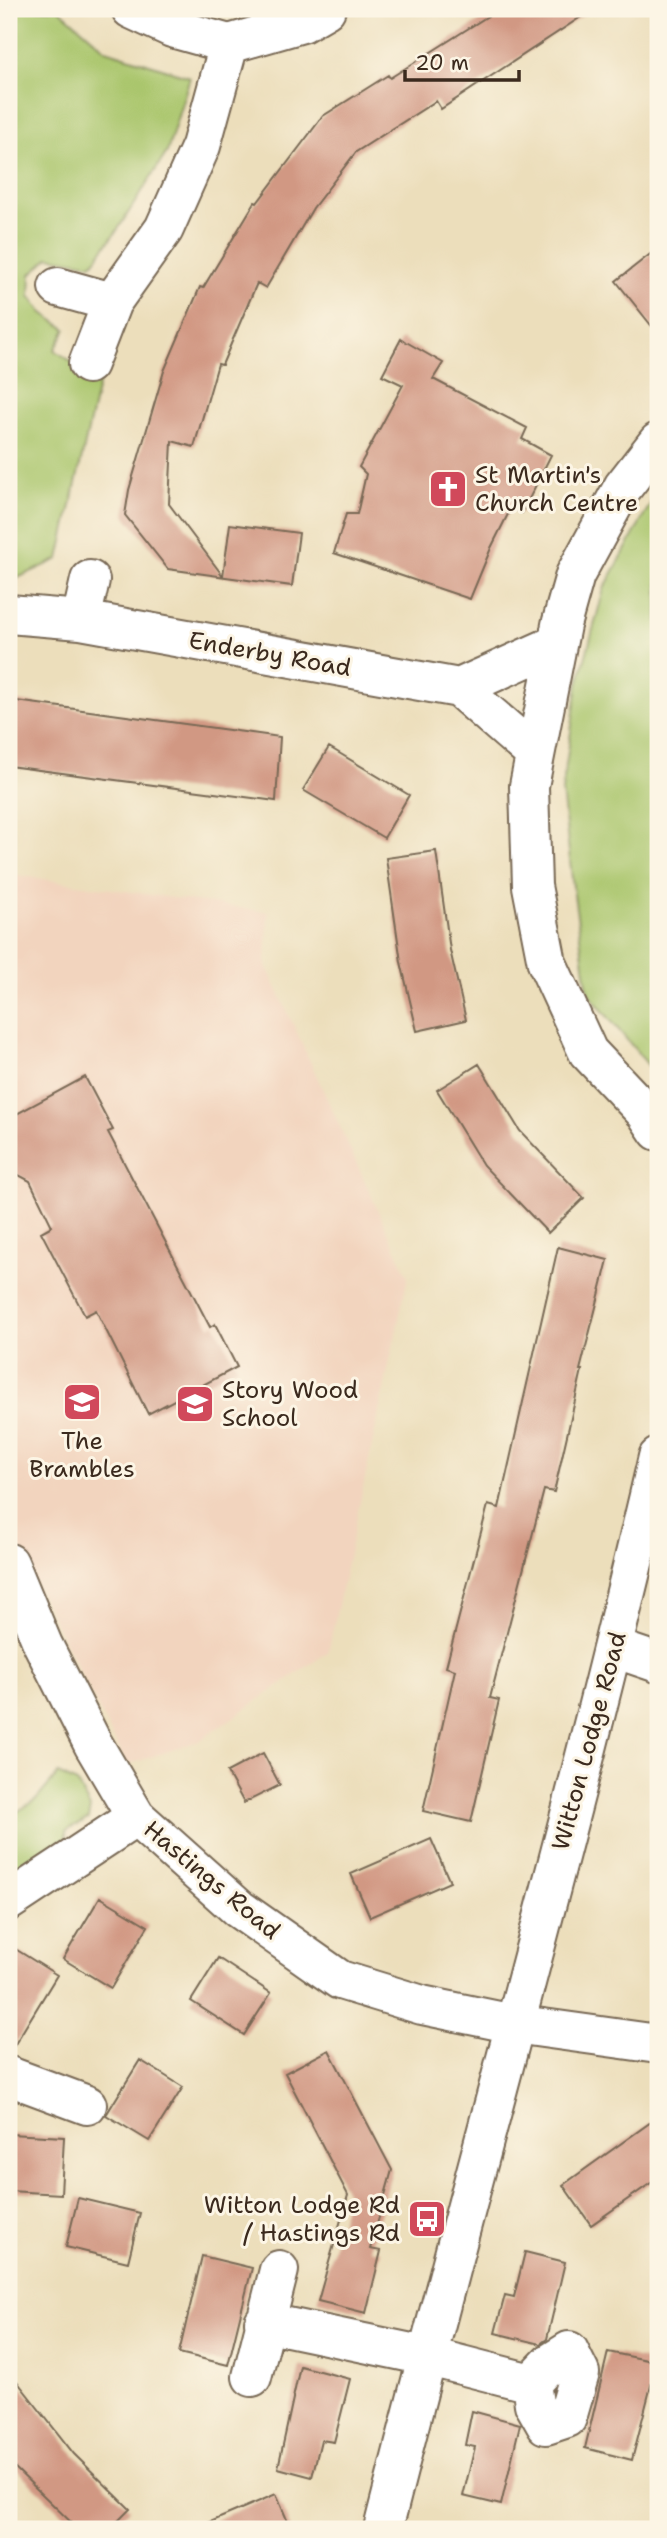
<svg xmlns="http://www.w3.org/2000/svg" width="667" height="2538" viewBox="0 0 667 2538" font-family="'Shantell Sans',sans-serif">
<rect width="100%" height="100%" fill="#fcf5e5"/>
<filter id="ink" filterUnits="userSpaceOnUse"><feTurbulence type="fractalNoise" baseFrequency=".0143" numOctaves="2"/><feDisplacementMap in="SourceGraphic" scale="14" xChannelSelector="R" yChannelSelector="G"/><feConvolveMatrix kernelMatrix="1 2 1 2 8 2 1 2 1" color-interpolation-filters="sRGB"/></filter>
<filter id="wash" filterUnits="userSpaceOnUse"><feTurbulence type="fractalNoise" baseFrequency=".00686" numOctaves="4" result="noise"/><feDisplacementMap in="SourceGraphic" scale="28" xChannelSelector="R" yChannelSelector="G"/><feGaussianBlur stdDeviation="1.57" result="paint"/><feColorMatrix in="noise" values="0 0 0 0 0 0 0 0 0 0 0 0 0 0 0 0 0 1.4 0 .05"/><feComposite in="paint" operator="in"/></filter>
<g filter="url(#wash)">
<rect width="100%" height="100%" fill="#ecdebb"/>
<path fill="#f2d4be" d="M 9,874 L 268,912 L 266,965 L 408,1276 L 328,1652 L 199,1741 L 127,1765 L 9,1532 Z"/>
<path fill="#aac66d" stroke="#727846" stroke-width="2" d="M 9,9 L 59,9 L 106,50 L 190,77 L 167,152 L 118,229 L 92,264 L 49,257 L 31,274 L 30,296 L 43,313 L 66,329 L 55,350 L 99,381 L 59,559 L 9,582 Z
M 658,490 L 658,1077 L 588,993 L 573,887 L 562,791 L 578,685 L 604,589 Z
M 58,1774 L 77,1783 L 90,1808 L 88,1819 L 66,1831 L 66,1844 L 9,1878 L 9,1817 L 37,1799 Z"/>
<g id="blocks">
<path fill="#d19883" d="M 499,9 L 593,9 L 441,109 L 436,101 L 356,152 L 313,208 L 266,288 L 257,283 L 222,365 L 218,364 L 194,447 L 172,441 L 169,504 L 223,576 L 230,524 L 299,533 L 292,586 L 168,569 L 125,515 L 129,490 L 164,371 L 200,287 L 203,288 L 255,202 L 257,203 L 323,116 L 388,75 L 390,78 Z
M 658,248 L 658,334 L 616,281 Z
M 401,339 L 443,363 L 433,379 L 527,428 L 522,439 L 551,455 L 522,513 L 511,508 L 491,548 L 470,599 L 334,553 L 346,514 L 357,514 L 366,474 L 359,467 L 403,385 L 382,375 Z
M 9,700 L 280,737 L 276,801 L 9,766 Z
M 329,747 L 409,795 L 384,838 L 303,790 Z
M 436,851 L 450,950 L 466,1020 L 417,1031 L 401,962 L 386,858 Z
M 479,1064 L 520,1131 L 584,1198 L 548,1233 L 483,1165 L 437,1090 Z
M 85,1077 L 113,1130 L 108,1132 L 210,1327 L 215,1324 L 237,1367 L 148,1414 L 96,1310 L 85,1316 L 41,1232 L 52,1226 L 30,1181 L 9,1170 L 9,1118 Z
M 558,1247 L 608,1260 L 580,1370 L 582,1370 L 554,1492 L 544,1490 L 490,1698 L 499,1700 L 471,1822 L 423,1811 L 455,1670 L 446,1667 L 488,1505 L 499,1508 Z
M 263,1753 L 280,1785 L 244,1803 L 227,1772 Z
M 431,1839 L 450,1882 L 370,1917 L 351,1874 Z
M 100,1897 L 148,1926 L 111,1988 L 63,1959 Z
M 9,1945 L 57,1975 L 9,2054 Z
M 218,1958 L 271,1993 L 244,2035 L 191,2001 Z
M 329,2050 L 392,2170 L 370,2249 L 381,2251 L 366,2313 L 318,2301 L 348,2195 L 285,2073 Z
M 140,2060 L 183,2087 L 149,2141 L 106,2115 Z
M 658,2117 L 658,2178 L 591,2225 L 563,2185 Z
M 9,2134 L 64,2137 L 61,2194 L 9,2191 Z
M 78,2198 L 140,2213 L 128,2262 L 66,2247 Z
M 525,2252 L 565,2262 L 547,2339 L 540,2344 L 495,2333 L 505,2295 L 514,2297 Z
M 202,2256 L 252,2268 L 228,2365 L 179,2353 Z
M 608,2352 L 657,2362 L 632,2460 L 585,2448 Z
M 300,2366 L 350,2379 L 334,2442 L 321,2440 L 312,2477 L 278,2468 Z
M 9,2371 L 74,2454 L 130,2509 L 110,2529 L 78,2529 L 9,2462 Z
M 472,2411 L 520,2424 L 501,2505 L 463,2496 L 475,2447 L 465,2445 Z
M 276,2494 L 291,2529 L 194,2529 Z"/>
</g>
</g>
<g filter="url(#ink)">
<use href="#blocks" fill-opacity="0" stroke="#796955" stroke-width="2"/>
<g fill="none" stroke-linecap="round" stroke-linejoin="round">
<defs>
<path id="minor" d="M 131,9 L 172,28 L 229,44 L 302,23 L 326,9
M 58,287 L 112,302
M 88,364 L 112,302 L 164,229 L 201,146 L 229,44
M 658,442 L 623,487 L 575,575 L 561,625 L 529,786 L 532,886 L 547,963 L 588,1052 L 646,1113 L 658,1131
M 9,614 L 81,620 L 459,688 L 535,754
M 81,620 L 90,580
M 459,688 L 557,644
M 9,1563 L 43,1645 L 93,1744 L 136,1817 L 239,1909 L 340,1980 L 422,2005 L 514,2024 L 658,2044
M 614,1648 L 658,1663
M 9,1901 L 136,1817
M 9,2076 L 87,2105
M 264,2322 L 426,2356 L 531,2383 L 550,2363 L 569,2351 L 580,2373 L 567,2418 L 546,2425 L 534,2404 L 531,2383
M 252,2377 L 279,2270
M 383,2529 C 473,2171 575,1817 658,1457"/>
</defs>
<use href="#minor" stroke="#796955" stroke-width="42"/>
<use href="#minor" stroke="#fff" stroke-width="38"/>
</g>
</g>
<defs>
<symbol id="church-square" viewBox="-11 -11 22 22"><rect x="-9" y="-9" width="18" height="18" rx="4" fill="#d1495b" stroke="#fcf5e5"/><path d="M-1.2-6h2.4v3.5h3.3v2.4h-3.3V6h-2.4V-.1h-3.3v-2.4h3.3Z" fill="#fff"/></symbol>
<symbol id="school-square" viewBox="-11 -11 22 22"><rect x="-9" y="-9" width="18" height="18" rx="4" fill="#d1495b" stroke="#fcf5e5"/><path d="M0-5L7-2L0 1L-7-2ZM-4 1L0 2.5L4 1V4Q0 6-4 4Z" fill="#fff"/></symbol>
<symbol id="bus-square" viewBox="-11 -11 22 22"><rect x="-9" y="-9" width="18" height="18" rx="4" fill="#d1495b" stroke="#fcf5e5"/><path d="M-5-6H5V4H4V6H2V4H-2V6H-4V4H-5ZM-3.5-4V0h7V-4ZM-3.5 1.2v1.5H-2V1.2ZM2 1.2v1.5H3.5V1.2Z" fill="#fff"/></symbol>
</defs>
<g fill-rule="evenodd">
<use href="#church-square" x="426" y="467" width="44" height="44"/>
<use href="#school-square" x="60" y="1380" width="44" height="44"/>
<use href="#school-square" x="173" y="1382" width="44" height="44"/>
<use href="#bus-square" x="405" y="2197" width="44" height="44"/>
</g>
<g text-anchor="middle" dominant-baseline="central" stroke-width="6" stroke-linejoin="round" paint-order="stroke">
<g font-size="24" fill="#3b2a1e" stroke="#fcf5e5" text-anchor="start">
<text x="475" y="475">St Martin's<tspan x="475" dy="28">Church Centre</tspan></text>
<text x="222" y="1390">Story Wood<tspan x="222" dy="28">School</tspan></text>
<text x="82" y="1441" text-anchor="middle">The<tspan x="82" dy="28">Brambles</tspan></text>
<text x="400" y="2205" text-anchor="end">Witton Lodge Rd<tspan x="400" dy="28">/ Hastings Rd</tspan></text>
</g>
<g font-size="24" fill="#3b2a1e" stroke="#fcf5e5">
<text transform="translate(270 654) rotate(10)">Enderby Road</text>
<text transform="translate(589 1741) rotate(-75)">Witton Lodge Road</text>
<text transform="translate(212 1880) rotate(40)">Hastings Road</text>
</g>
</g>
<rect width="667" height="2538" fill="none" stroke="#fcf5e5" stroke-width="35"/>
<path d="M405 70v10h114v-10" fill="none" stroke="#3b2a1e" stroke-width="3.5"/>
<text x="415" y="70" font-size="21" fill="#3b2a1e" stroke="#fcf5e5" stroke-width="5" paint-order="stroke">20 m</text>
</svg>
